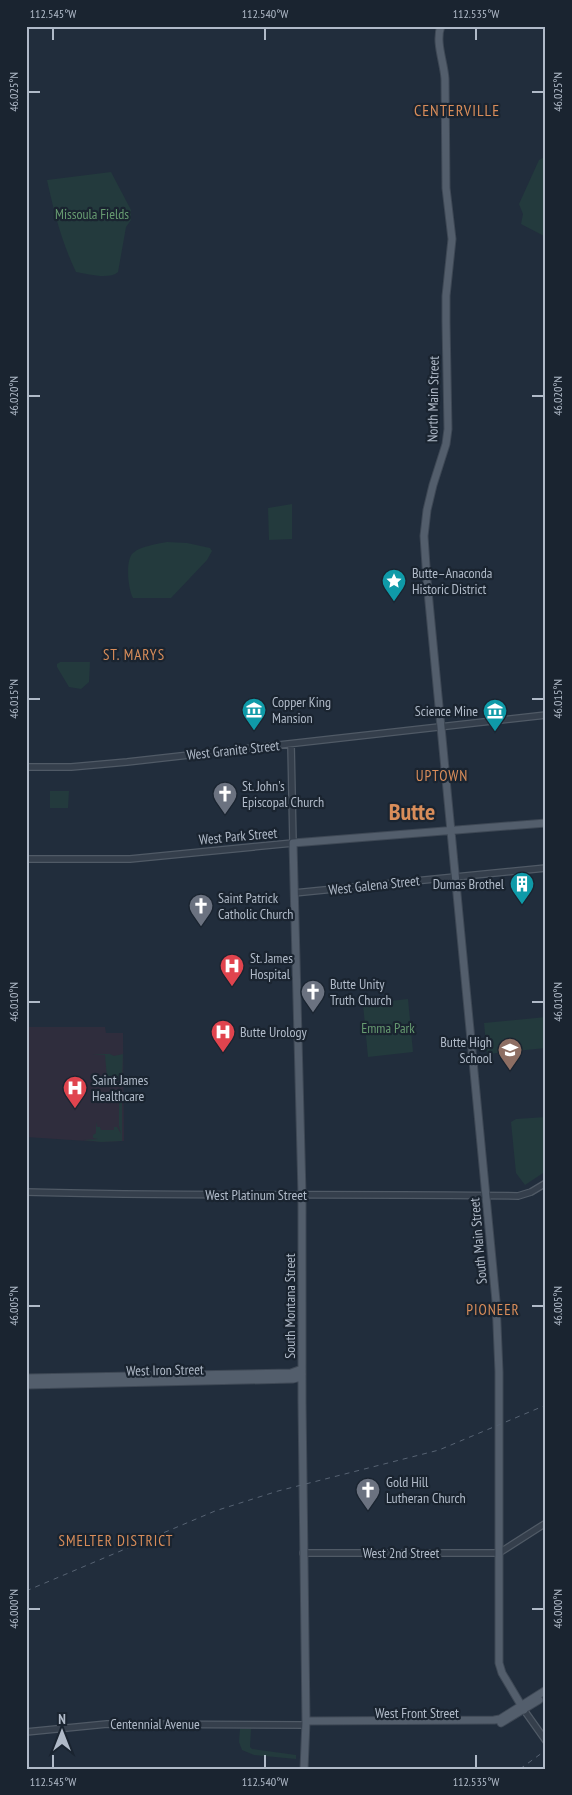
<svg xmlns="http://www.w3.org/2000/svg" width="572" height="1795" viewBox="0 0 572 1795" font-family="'PT Sans Narrow',sans-serif">
<rect width="100%" height="100%" fill="#212d3c"/>
<path fill="#2f2d3d" d="M 26,1027 L 105,1027 L 106,1033 L 123,1033 L 124,1141 L 102,1142 L 26,1137 Z"/>
<path fill="#233a3d" d="M 546,156 L 546,237 L 521,224 L 523,214 L 519,204 L 539,160 Z
M 111,172 L 131,210 L 131,220 L 126,227 L 118,272 C 109,280 88,274 76,272 C 62,243 54,212 47,180 Z
M 292,504 L 292,539 L 269,540 L 268,508 Z
M 167,542 L 187,543 L 210,548 L 212,551 L 207,560 L 171,598 L 133,598 C 128,589 125,560 133,553 C 141,546 157,544 167,542 Z
M 60,662 L 90,662 L 89,682 L 81,689 L 69,687 L 57,667 L 57,664 Z
M 50,791 L 69,791 L 68,808 L 50,808 Z
M 408,999 L 413,1052 L 368,1057 L 363,1004 Z
M 546,1017 L 546,1048 L 487,1054 L 484,1023 Z
M 92,1054 L 110,1054 L 114,1056 L 123,1054 L 122,1080 L 105,1083 L 105,1079 L 107,1078 L 105,1055 Z
M 115,1090 L 121,1090 L 122,1092 L 122,1141 L 101,1142 L 83,1140 L 98,1139 L 93,1138 L 93,1135 L 96,1133 L 96,1122 L 97,1127 L 100,1127 L 101,1130 L 114,1130 L 114,1127 L 117,1127 L 121,1134 L 119,1126 L 119,1096 Z
M 546,1117 L 546,1171 L 525,1185 L 516,1173 L 511,1122 L 516,1119 Z
M 240,1729 L 251,1729 L 250,1747 L 252,1749 L 296,1755 L 296,1759 L 254,1755 L 242,1750 L 239,1742 Z"/>
<g fill="none" stroke-linecap="round" stroke-linejoin="round">
<defs>
<path id="minor" d="M 26,767 L 71,767 L 127,762 L 546,715
M 26,859 L 130,859 L 293,843 L 291,744
M 294,893 L 546,868
M 26,1192 C 190,1197 354,1193 518,1196 L 531,1192 L 546,1183
M 303,1553 L 499,1553 L 546,1523
M 524,1710 L 546,1741
M 26,1732 L 107,1724 L 305,1725"/>
<path id="major" d="M 441,26 C 435,42 444,62 445,79 L 446,188 L 452,239 L 446,296 L 446,322 L 448,429 L 446,444 L 433,485 L 427,510 L 424,536 L 427,581 L 496,1301 L 499,1372 L 499,1663 L 502,1673 L 524,1710
M 26,1378 L 291,1373 L 302,1369
M 26,1385 L 293,1379 L 297,1378 L 302,1374
M 306,1721 L 494,1720 L 500,1719 L 546,1690
M 501,1723 L 539,1700
M 304,1769 L 306,1721 L 302,1401 L 302,1194 L 293,843 L 546,823"/>
</defs>
<use href="#minor" stroke="#505a66" stroke-width="8"/>
<use href="#major" stroke="#3e4855" stroke-width="9"/>
<use href="#minor" stroke="#353f4c" stroke-width="5.5"/>
<use href="#major" stroke="#535e6c" stroke-width="7"/>
<path stroke="#576373" stroke-width="1" stroke-dasharray="5 5" stroke-linecap="butt" d="M 26,1591 L 215,1511 L 278,1491 L 439,1450 L 546,1405
M 520,1769 L 546,1750"/>
</g>
<path fill="none" stroke="#b0bac8" stroke-width="2" d="M 53,28 L 53,40M 265,28 L 265,40M 476,28 L 476,40M 28,92 L 40,92M 532,92 L 544,92M 28,396 L 40,396M 532,396 L 544,396M 28,699 L 40,699M 532,699 L 544,699M 28,1002 L 40,1002M 532,1002 L 544,1002M 28,1306 L 40,1306M 532,1306 L 544,1306M 28,1609 L 40,1609M 532,1609 L 544,1609M 53,1755 L 53,1768M 265,1755 L 265,1768M 476,1755 L 476,1768"/>
<defs>
<symbol id="sight-pin" viewBox="-11 -11 22 30"><path d="M0 17L-7.5 6A9.5 9.5 0 1 1 7.5 6Z" fill="#0f9aa8" stroke="#1a2430"/><path d="M0-6L1.8-2.2L6-1.7L2.9 1.2L3.7 5.4L0 3.3L-3.7 5.4L-2.9 1.2L-6-1.7L-1.8-2.2Z" fill="#fff"/></symbol>
<symbol id="museum-pin" viewBox="-11 -11 22 30"><path d="M0 17L-7.5 6A9.5 9.5 0 1 1 7.5 6Z" fill="#0f9aa8" stroke="#1a2430"/><path d="M0-6L6-3V-2H-6V-3ZM-5-1h2V3h-2ZM-1-1h2V3h-2ZM3-1h2V3H3ZM-6 4H6V6H-6Z" fill="#fff"/></symbol>
<symbol id="church-pin" viewBox="-11 -11 22 30"><path d="M0 17L-7.5 6A9.5 9.5 0 1 1 7.5 6Z" fill="#6b7280" stroke="#1a2430"/><path d="M-1.2-6h2.4v3.5h3.3v2.4h-3.3V6h-2.4V-.1h-3.3v-2.4h3.3Z" fill="#fff"/></symbol>
<symbol id="building-pin" viewBox="-11 -11 22 30"><path d="M0 17L-7.5 6A9.5 9.5 0 1 1 7.5 6Z" fill="#0f9aa8" stroke="#1a2430"/><path d="M-4-6H4V6H1V3H-1V6H-4ZM-2.5-4.3h1.7v1.8h-1.7ZM.8-4.3h1.7v1.8H.8ZM-2.5-1h1.7V.8h-1.7ZM.8-1h1.7V.8H.8Z" fill="#fff"/></symbol>
<symbol id="hospital-pin" viewBox="-11 -11 22 30"><path d="M0 17L-7.5 6A9.5 9.5 0 1 1 7.5 6Z" fill="#e0444e" stroke="#1a2430"/><path d="M-5-5h3v3.5h4V-5h3V5h-3V1.5h-4V5h-3Z" fill="#fff"/></symbol>
<symbol id="school-pin" viewBox="-11 -11 22 30"><path d="M0 17L-7.5 6A9.5 9.5 0 1 1 7.5 6Z" fill="#8d6e63" stroke="#1a2430"/><path d="M0-5L7-2L0 1L-7-2ZM-4 1L0 2.5L4 1V4Q0 6-4 4Z" fill="#fff"/></symbol>
</defs>
<g fill-rule="evenodd">
<use href="#sight-pin" x="380" y="567" width="28" height="38"/>
<use href="#museum-pin" x="240" y="696" width="28" height="38"/>
<use href="#museum-pin" x="481" y="697" width="28" height="38"/>
<use href="#church-pin" x="211" y="780" width="28" height="38"/>
<use href="#building-pin" x="508" y="870" width="28" height="38"/>
<use href="#church-pin" x="187" y="892" width="28" height="38"/>
<use href="#hospital-pin" x="218" y="952" width="28" height="38"/>
<use href="#church-pin" x="299" y="978" width="28" height="38"/>
<use href="#hospital-pin" x="209" y="1018" width="28" height="38"/>
<use href="#school-pin" x="496" y="1036" width="28" height="38"/>
<use href="#hospital-pin" x="61" y="1074" width="28" height="38"/>
<use href="#church-pin" x="354" y="1476" width="28" height="38"/>
</g>
<g text-anchor="middle" dominant-baseline="central" stroke-width="4.5" stroke-linejoin="round" paint-order="stroke">
<g font-size="14" fill="#669a70" stroke="#1a2430">
<text x="92" y="214">Missoula Fields</text>
<text x="388" y="1028">Emma Park</text>
</g>
<g font-size="14" fill="#b0bac8" stroke="#1a2430">
<text transform="translate(433 399) rotate(-89)">North Main Street</text>
<text transform="translate(233 750) rotate(-6)">West Granite Street</text>
<text transform="translate(238 836) rotate(-5)">West Park Street</text>
<text transform="translate(374 885) rotate(-6)">West Galena Street</text>
<text x="256" y="1195">West Platinum Street</text>
<text transform="translate(478 1241) rotate(-95)">South Main Street</text>
<text transform="translate(290 1306) rotate(-90)">South Montana Street</text>
<text transform="translate(165 1370) rotate(-1)">West Iron Street</text>
<text x="401" y="1553">West 2nd Street</text>
<text x="417" y="1713">West Front Street</text>
<text x="155" y="1724">Centennial Avenue</text>
</g>
<g font-size="14" fill="#b0bac8" stroke="#1a2430" text-anchor="start">
<text x="412" y="573">Butte–Anaconda<tspan x="412" dy="16">Historic District</tspan></text>
<text x="272" y="702">Copper King<tspan x="272" dy="16">Mansion</tspan></text>
<text x="478" y="711" text-anchor="end">Science Mine</text>
<text x="242" y="786">St. John's<tspan x="242" dy="16">Episcopal Church</tspan></text>
<text x="504" y="884" text-anchor="end">Dumas Brothel</text>
<text x="218" y="898">Saint Patrick<tspan x="218" dy="16">Catholic Church</tspan></text>
<text x="250" y="958">St. James<tspan x="250" dy="16">Hospital</tspan></text>
<text x="330" y="984">Butte Unity<tspan x="330" dy="16">Truth Church</tspan></text>
<text x="240" y="1032">Butte Urology</text>
<text x="492" y="1042" text-anchor="end">Butte High<tspan x="492" dy="16">School</tspan></text>
<text x="92" y="1080">Saint James<tspan x="92" dy="16">Healthcare</tspan></text>
<text x="386" y="1482">Gold Hill<tspan x="386" dy="16">Lutheran Church</tspan></text>
</g>
<g font-size="15" letter-spacing="1" fill="#d98d5a" stroke="#1a2430">
<text x="134" y="654">ST. MARYS</text>
<text x="442" y="775">UPTOWN</text>
<text x="493" y="1309">PIONEER</text>
<text x="116" y="1540">SMELTER DISTRICT</text>
</g>
<g font-size="16" letter-spacing="1" fill="#d98d5a" stroke="#1a2430">
<text x="457" y="110">CENTERVILLE</text>
</g>
<g font-size="24" font-weight="bold" fill="#d98d5a" stroke="#1a2430">
<text x="412" y="811">Butte</text>
</g>
</g>
<rect width="572" height="1795" fill="none" stroke="#1a2430" stroke-width="55"/>
<g transform="translate(62 1732)" stroke="#1a2430" stroke-width="4" paint-order="stroke">
<path d="M0-4L9 19L0 12L-9 19Z" fill="#b0bac8"/>
<text y="-8" font-size="14" font-weight="bold" text-anchor="middle" fill="#b0bac8">N</text>
</g>
<rect x="28" y="28" width="516" height="1740" fill="none" stroke="#b0bac8" stroke-width="2"/>
<g font-size="12" text-anchor="middle" fill="#b0bac8">
<text x="53" y="18">112.545°W</text>
<text x="265" y="18">112.540°W</text>
<text x="476" y="18">112.535°W</text>
<text transform="translate(14 92) rotate(-90)" y="4">46.025°N</text>
<text transform="translate(558 92) rotate(-90)" y="4">46.025°N</text>
<text transform="translate(14 396) rotate(-90)" y="4">46.020°N</text>
<text transform="translate(558 396) rotate(-90)" y="4">46.020°N</text>
<text transform="translate(14 699) rotate(-90)" y="4">46.015°N</text>
<text transform="translate(558 699) rotate(-90)" y="4">46.015°N</text>
<text transform="translate(14 1002) rotate(-90)" y="4">46.010°N</text>
<text transform="translate(558 1002) rotate(-90)" y="4">46.010°N</text>
<text transform="translate(14 1306) rotate(-90)" y="4">46.005°N</text>
<text transform="translate(558 1306) rotate(-90)" y="4">46.005°N</text>
<text transform="translate(14 1609) rotate(-90)" y="4">46.000°N</text>
<text transform="translate(558 1609) rotate(-90)" y="4">46.000°N</text>
<text x="53" y="1786">112.545°W</text>
<text x="265" y="1786">112.540°W</text>
<text x="476" y="1786">112.535°W</text>
</g>
</svg>
